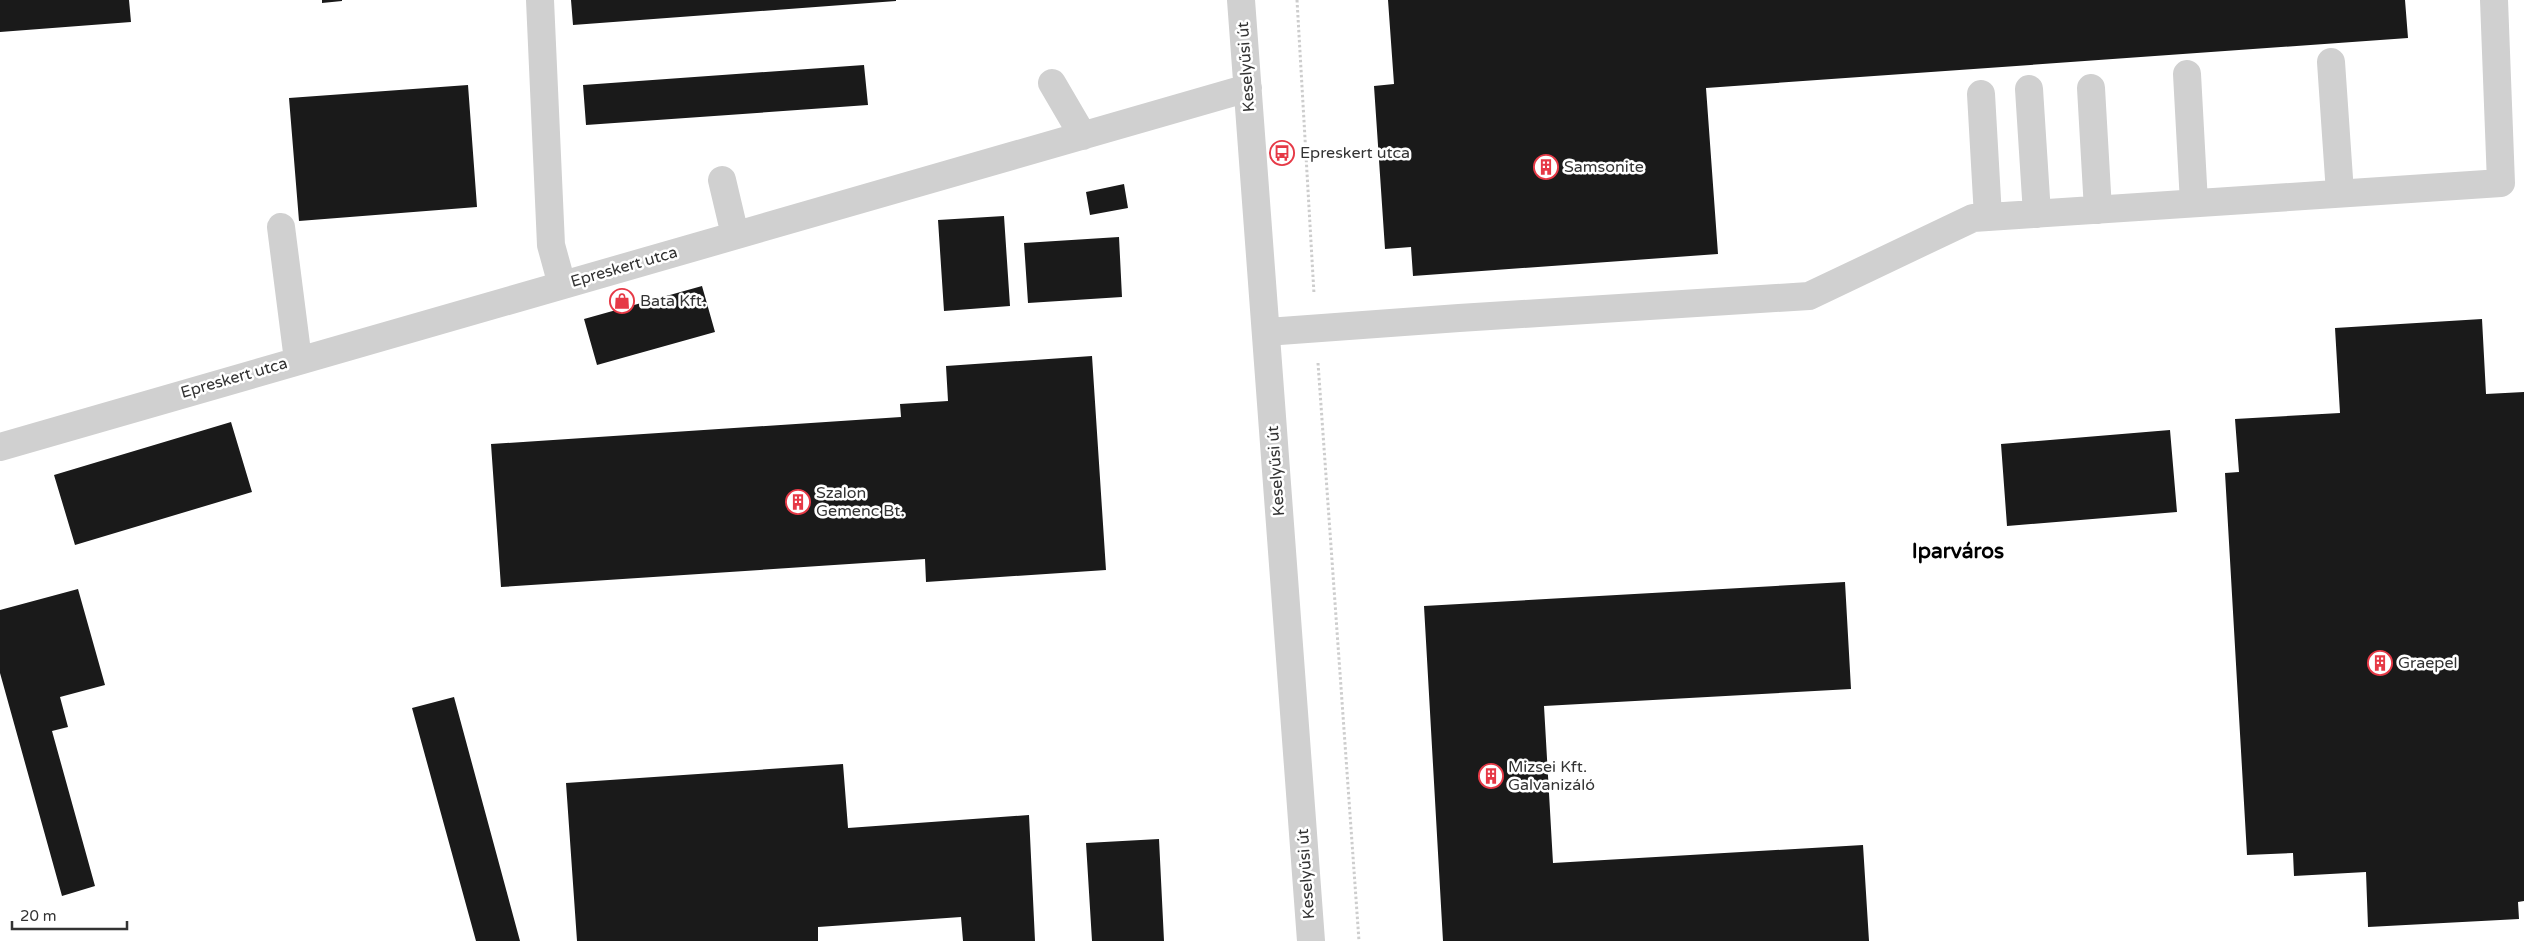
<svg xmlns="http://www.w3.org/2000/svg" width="2524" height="941" viewBox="0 0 2524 941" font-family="'Varela Round',sans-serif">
<rect width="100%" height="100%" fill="#fff"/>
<path fill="#1a1a1a" d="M 0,0 L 129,0 L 131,22 L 0,32 Z
M 322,0 L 342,0 L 342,1 L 322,3 Z
M 571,0 L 896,0 L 896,1 L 573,25 Z
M 1388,0 L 2405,0 L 2408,38 L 1706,88 L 1718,254 L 1413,276 L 1411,247 L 1385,249 L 1374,86 L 1394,84 Z
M 864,65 L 868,105 L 586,125 L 583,85 Z
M 468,85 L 477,207 L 299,221 L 289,98 Z
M 1124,184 L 1128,208 L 1090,215 L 1086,192 Z
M 1004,216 L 1010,306 L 944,311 L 938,220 Z
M 1119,237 L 1122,297 L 1028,303 L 1024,243 Z
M 702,286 L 715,332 L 597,365 L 584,319 Z
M 2482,319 L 2486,394 L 2524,392 L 2524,901 L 2518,902 L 2519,919 L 2368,927 L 2366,872 L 2294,876 L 2293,853 L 2247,855 L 2225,473 L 2239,472 L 2235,419 L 2340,413 L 2335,328 Z
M 1092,356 L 1106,570 L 926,582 L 925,559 L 501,587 L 491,444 L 901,417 L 900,404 L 948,401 L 946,366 Z
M 231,422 L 252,492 L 75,545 L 54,475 Z
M 2170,430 L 2177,512 L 2007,526 L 2001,444 Z
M 1845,582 L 1851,689 L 1544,706 L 1553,863 L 1863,845 L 1869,941 L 1443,941 L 1424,606 Z
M 78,589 L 105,685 L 60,697 L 68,727 L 52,731 L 95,886 L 62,896 L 0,673 L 0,610 Z
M 454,697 L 520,941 L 476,941 L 412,708 Z
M 843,764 L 848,828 L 1029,815 L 1035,941 L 963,941 L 961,917 L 818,927 L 818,941 L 577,941 L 566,783 Z
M 1159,839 L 1164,941 L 1092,941 L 1086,843 Z"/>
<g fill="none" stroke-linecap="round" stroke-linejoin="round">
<path stroke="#cdcdcd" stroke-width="3" stroke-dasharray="2.5 2.5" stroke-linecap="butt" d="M 1297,0 L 1314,294
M 1318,363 L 1359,941"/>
<path stroke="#d0d0d0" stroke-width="28" d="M 540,0 L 551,245 L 562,285
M 1241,0 L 1311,941
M 2331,62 L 2340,193
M 2187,74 L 2194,203
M 1052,83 L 1083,136
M 2091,88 L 2098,210
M 2029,89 L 2037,214
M 1981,94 L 1988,217
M 722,180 L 735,235
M 281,227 L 298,360
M 1266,332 L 1459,318 L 1809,296 L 1973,218 L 2501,183 L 2494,0
M 0,447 L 1248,88"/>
</g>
<defs>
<symbol id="bus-ring" viewBox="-11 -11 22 22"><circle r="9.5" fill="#fff" stroke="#e63946" stroke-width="1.5"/><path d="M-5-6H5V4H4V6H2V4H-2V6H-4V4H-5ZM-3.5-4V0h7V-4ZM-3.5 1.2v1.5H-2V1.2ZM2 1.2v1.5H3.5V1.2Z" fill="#e63946"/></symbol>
<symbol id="building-ring" viewBox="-11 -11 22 22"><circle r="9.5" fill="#fff" stroke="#e63946" stroke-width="1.5"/><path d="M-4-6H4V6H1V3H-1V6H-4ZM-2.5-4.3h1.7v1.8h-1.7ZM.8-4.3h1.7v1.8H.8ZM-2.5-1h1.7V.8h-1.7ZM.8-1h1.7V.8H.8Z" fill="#e63946"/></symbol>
<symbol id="shop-ring" viewBox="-11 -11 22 22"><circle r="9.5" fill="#fff" stroke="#e63946" stroke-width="1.5"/><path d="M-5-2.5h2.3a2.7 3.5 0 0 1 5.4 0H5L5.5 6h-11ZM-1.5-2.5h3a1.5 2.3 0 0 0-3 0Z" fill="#e63946"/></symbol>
</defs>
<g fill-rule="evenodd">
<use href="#bus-ring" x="1268" y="139" width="28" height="28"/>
<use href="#building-ring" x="1532" y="153" width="28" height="28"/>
<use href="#shop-ring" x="608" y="287" width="28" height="28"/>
<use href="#building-ring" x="784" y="488" width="28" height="28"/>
<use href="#building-ring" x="2366" y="649" width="28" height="28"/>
<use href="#building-ring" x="1477" y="762" width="28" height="28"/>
</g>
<g text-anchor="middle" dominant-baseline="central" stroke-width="5" stroke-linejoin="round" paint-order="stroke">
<g font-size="16" fill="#333" stroke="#fff">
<text transform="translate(1246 67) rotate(-94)">Keselyűsi út</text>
<text transform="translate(624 267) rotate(-16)">Epreskert utca</text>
<text transform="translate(234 378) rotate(-16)">Epreskert utca</text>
<text transform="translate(1276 471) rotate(-94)">Keselyűsi út</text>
<text transform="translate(1306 874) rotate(-94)">Keselyűsi út</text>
</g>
<g font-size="16" fill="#333" stroke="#fff" text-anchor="start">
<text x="1300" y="153">Epreskert utca</text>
<text x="1564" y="167">Samsonite</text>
<text x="640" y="301">Bata Kft.</text>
<text x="816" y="493">Szalon<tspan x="816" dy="18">Gemenc Bt.</tspan></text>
<text x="2398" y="663">Graepel</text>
<text x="1508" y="767">Mizsei Kft.<tspan x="1508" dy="18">Galvanizáló</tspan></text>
</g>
<g font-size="21" font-weight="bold" fill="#000" stroke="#fff">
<text x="1958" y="551">Iparváros</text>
</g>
</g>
<path d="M12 921v8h115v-8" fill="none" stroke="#333333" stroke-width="2.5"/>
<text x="20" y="921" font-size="15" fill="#333333" stroke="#ffffff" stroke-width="4" paint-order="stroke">20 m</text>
</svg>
